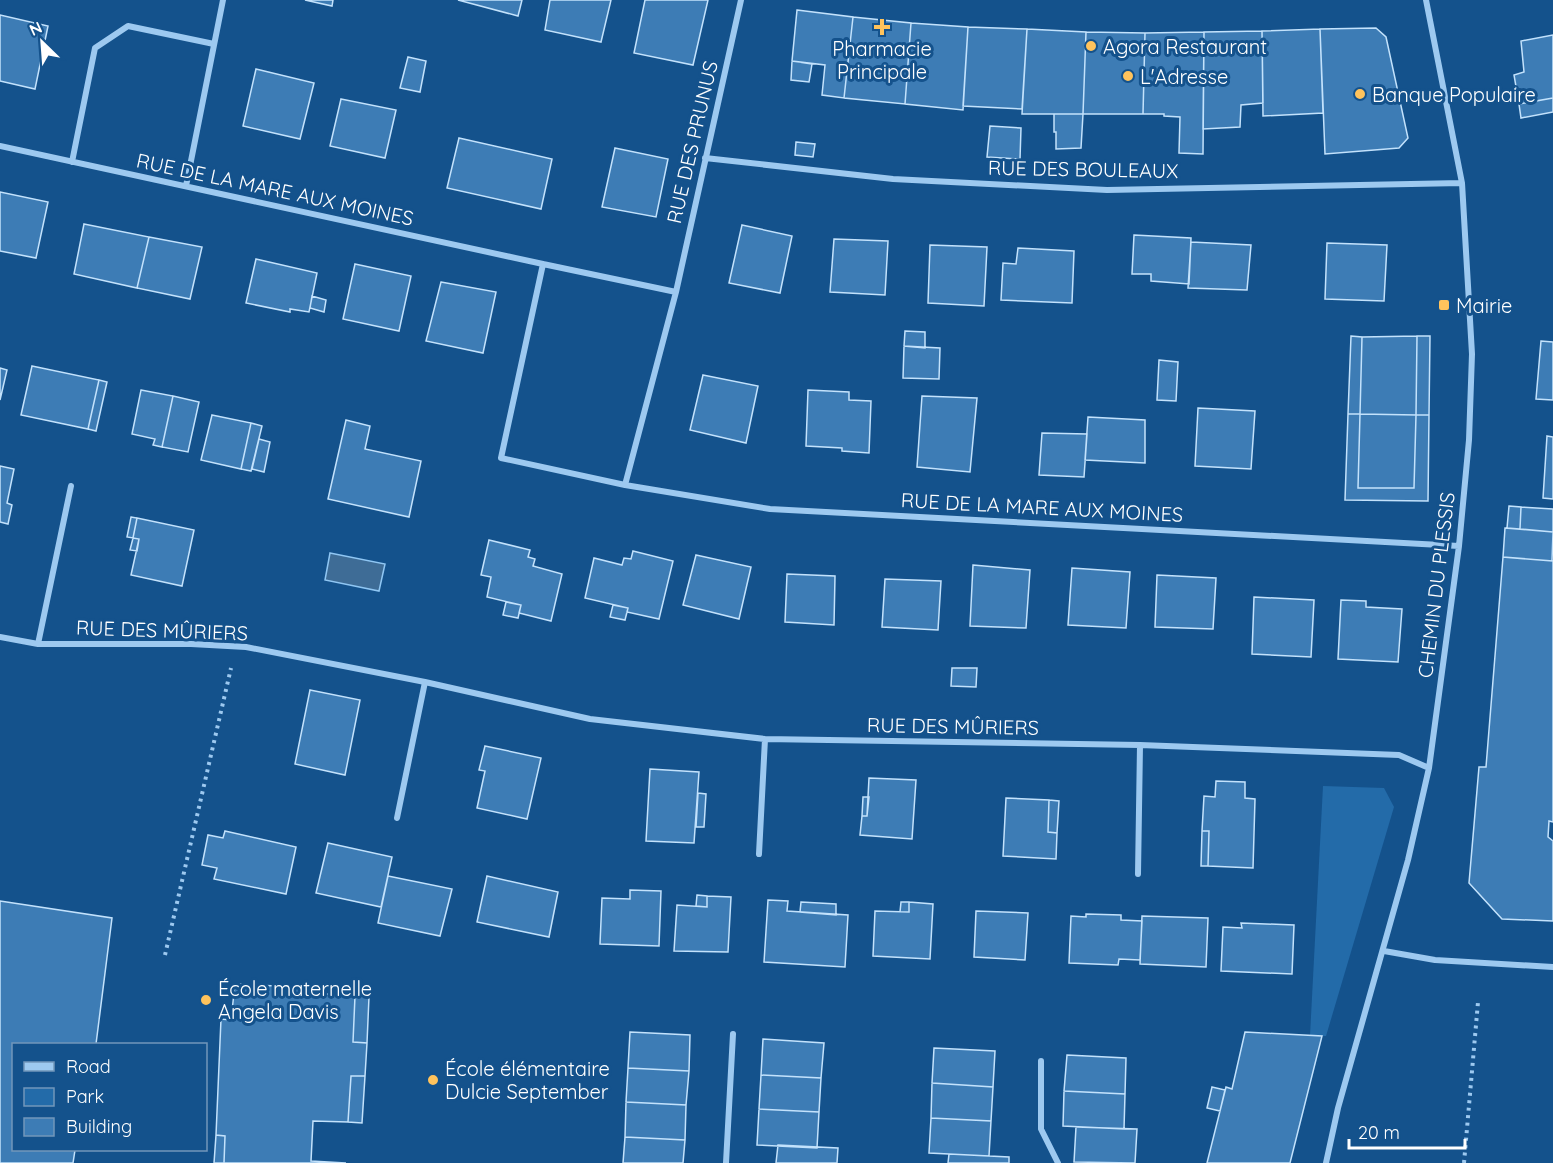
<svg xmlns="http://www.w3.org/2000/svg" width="1553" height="1163" viewBox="0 0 1553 1163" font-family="Quicksand,sans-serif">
<rect width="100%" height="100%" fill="#14528c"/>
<path fill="#236ba9" d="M 1323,786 L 1384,788 L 1394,807 L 1326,1036 L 1310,1036 Z"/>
<path fill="#3e6c96" stroke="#8fc6f3" stroke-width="1.5" d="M 330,553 L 385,564 L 379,591 L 325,580 Z"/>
<path fill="#3d7cb5" stroke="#c3e2fc" stroke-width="1.5" d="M 305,0 L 333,0 L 332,6 Z
M 458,0 L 522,0 L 518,16 Z
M 550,0 L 611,0 L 601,42 L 545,30 Z
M 645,0 L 708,0 L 693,65 L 634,53 Z
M 797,10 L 853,17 L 844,98 L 822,95 L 825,65 L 792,61 Z
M 0,15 L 48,26 L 35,89 L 0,81 Z
M 853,17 L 911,23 L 905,104 L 844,98 Z
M 911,23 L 968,27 L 963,110 L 905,104 Z
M 968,27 L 1027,29 L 1022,109 L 963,106 Z
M 1376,28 L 1386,37 L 1408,138 L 1399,148 L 1325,154 L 1320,29 Z
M 1027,29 L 1086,32 L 1083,114 L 1022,114 Z
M 1320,29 L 1323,113 L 1263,116 L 1262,31 Z
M 1262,31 L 1263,103 L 1241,105 L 1240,127 L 1203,129 L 1204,32 Z
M 1086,32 L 1145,33 L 1143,114 L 1083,114 Z
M 1204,32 L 1203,154 L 1179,153 L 1180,117 L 1164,116 L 1164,114 L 1143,114 L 1145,33 Z
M 1553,35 L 1553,98 L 1519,104 L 1514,75 L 1524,72 L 1521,41 Z
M 408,57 L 426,61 L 420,92 L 400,88 Z
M 792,61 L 812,64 L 809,82 L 791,80 Z
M 256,69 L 314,83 L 300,139 L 243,126 Z
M 1553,98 L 1553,112 L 1521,118 L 1519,104 Z
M 341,99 L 396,110 L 385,158 L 330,146 Z
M 1054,114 L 1083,114 L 1081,148 L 1056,149 L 1056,132 L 1054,132 Z
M 990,126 L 1021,128 L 1020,159 L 987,157 Z
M 459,138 L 552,159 L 541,209 L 447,188 Z
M 796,142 L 815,144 L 813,157 L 795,155 Z
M 615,148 L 668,159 L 656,217 L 602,207 Z
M 0,192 L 48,202 L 36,258 L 0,251 Z
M 84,224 L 149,237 L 137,288 L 74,274 Z
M 742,225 L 792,236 L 780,293 L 729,283 Z
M 1134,235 L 1191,238 L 1189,284 L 1151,281 L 1151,274 L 1132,274 Z
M 149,237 L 202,247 L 190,299 L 137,288 Z
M 834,239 L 888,241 L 885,295 L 830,292 Z
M 1191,242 L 1251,245 L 1247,290 L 1188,288 Z
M 1327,243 L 1387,245 L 1384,301 L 1325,299 Z
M 930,245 L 987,247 L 984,306 L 928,303 Z
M 1018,248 L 1074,251 L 1072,303 L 1001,300 L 1003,263 L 1016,264 Z
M 256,259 L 317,273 L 309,312 L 290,309 L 290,312 L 246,303 Z
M 355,264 L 411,276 L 399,331 L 343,319 Z
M 441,282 L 496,292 L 483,353 L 426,341 Z
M 312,296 L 326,300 L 324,312 L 310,308 Z
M 905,331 L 925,332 L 925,348 L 904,346 Z
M 1351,336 L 1362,337 L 1360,414 L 1348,414 Z
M 1417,336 L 1430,336 L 1429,415 L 1416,415 Z
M 1417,336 L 1416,415 L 1360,414 L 1362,337 Z
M 1541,341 L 1553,342 L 1553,400 L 1536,399 Z
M 904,346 L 940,348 L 939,379 L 903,378 Z
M 1159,360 L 1178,362 L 1176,401 L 1157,400 Z
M 32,366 L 99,380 L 88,429 L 21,415 Z
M 0,368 L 7,370 L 0,400 Z
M 703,375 L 758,386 L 746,443 L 690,430 Z
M 99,380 L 107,382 L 96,431 L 88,429 Z
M 141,390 L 173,396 L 162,447 L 153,445 L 155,439 L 132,434 Z
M 808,390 L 849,392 L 849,400 L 871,401 L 869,453 L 842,451 L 842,448 L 806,446 Z
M 173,396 L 199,402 L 188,452 L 162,447 Z
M 922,396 L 977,398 L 970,472 L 917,467 Z
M 1198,408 L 1255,411 L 1251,469 L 1195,466 Z
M 1348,414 L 1360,414 L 1358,488 L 1414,488 L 1416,415 L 1429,415 L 1428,501 L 1345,500 Z
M 1360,414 L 1416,415 L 1414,488 L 1358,488 Z
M 212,415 L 251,423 L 241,469 L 201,460 Z
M 1088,417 L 1145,420 L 1145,463 L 1085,460 Z
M 346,420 L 370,426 L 365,449 L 421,461 L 409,517 L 328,499 Z
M 251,423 L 262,426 L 251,471 L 241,469 Z
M 1042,433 L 1087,434 L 1084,477 L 1039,475 Z
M 1547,436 L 1553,437 L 1553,499 L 1543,498 Z
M 259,439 L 270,442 L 264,472 L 252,469 Z
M 0,466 L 14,469 L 7,503 L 12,505 L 8,524 L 0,522 Z
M 1509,506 L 1521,507 L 1520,529 L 1507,528 Z
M 1521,507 L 1553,509 L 1553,532 L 1520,529 Z
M 131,517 L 137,518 L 133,538 L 127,537 Z
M 137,518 L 194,530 L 182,586 L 131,575 L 139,539 L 133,538 Z
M 1505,528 L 1553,532 L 1552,561 L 1503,557 Z
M 133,538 L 139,539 L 137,551 L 130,550 Z
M 489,540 L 530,550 L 528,557 L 535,559 L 533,566 L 562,574 L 551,621 L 519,613 L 521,605 L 487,597 L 491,577 L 481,575 Z
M 633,551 L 673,561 L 659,619 L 627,612 L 628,608 L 585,598 L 594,558 L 622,565 L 624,558 L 631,559 Z
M 696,555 L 751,567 L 739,619 L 683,605 Z
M 1503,557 L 1553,561 L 1553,822 L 1549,821 L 1548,837 L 1553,841 L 1553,921 L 1502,919 L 1469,883 L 1479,767 L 1486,767 Z
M 973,565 L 1030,570 L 1026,628 L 970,626 Z
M 1072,568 L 1130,572 L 1126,628 L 1068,625 Z
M 787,574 L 835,576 L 834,625 L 785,622 Z
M 1157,575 L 1216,578 L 1213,629 L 1155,627 Z
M 885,579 L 941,581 L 938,630 L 882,627 Z
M 1254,597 L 1314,600 L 1311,657 L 1252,654 Z
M 1341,600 L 1366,601 L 1366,607 L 1402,609 L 1398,662 L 1338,659 Z
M 506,602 L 521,605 L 518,618 L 503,615 Z
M 613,605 L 628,608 L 625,620 L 610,617 Z
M 952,668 L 977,668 L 976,687 L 951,686 Z
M 310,690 L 360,700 L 345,775 L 295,764 Z
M 485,746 L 541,758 L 527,819 L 477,808 L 485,771 L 479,770 Z
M 650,769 L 699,772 L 694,843 L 646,841 Z
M 869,778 L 916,780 L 912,839 L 860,835 L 862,816 L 867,816 Z
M 1216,781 L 1245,782 L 1245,798 L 1255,799 L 1253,868 L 1208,866 L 1209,831 L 1202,831 L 1204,796 L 1215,797 Z
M 698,793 L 706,794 L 704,827 L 696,827 Z
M 863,797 L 869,797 L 867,816 L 862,816 Z
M 1006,798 L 1049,800 L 1048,832 L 1057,833 L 1056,859 L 1003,856 Z
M 1049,800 L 1059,801 L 1057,833 L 1048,832 Z
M 225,831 L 296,847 L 286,894 L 214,879 L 217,868 L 202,865 L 208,835 L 223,838 Z
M 1202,831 L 1209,831 L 1208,866 L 1201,866 Z
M 328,843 L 392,857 L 381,907 L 316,893 Z
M 388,876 L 452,889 L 440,936 L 378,923 Z
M 487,876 L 558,892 L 549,937 L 477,922 Z
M 630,890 L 661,891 L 659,946 L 600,944 L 602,898 L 630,899 Z
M 697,895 L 707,896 L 707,907 L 696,906 Z
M 707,896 L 731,897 L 728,952 L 674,951 L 677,905 L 707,907 Z
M 768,900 L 788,901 L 787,911 L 848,915 L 845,967 L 764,962 Z
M 0,901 L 112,918 L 96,1044 L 14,1044 L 14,1150 L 75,1150 L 73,1163 L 0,1163 Z
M 801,902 L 836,904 L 836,915 L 800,912 Z
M 901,902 L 909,902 L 909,912 L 900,912 Z
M 909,902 L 933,904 L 930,959 L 873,956 L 875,911 L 909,912 Z
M 976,911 L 1028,913 L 1025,960 L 974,957 Z
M 1086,914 L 1121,915 L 1121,920 L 1142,921 L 1140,960 L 1119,959 L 1118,965 L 1069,963 L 1071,916 L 1086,917 Z
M 1142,916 L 1208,918 L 1206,967 L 1140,964 Z
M 1241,923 L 1294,925 L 1292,974 L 1221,971 L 1223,927 L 1242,928 Z
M 235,984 L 299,987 L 299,992 L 355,996 L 353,1042 L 367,1043 L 365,1076 L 351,1076 L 348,1122 L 313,1121 L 311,1161 L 346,1163 L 224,1163 L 225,1136 L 216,1135 L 221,1019 L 231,1020 Z
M 355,996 L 369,997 L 367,1043 L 353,1042 Z
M 630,1032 L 690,1035 L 689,1071 L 628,1068 Z
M 1245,1032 L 1322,1036 L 1290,1163 L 1207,1163 L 1226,1087 L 1232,1089 Z
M 763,1039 L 824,1043 L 821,1078 L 761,1075 Z
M 934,1048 L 995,1051 L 993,1087 L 932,1083 Z
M 1067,1055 L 1126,1058 L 1125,1094 L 1064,1091 Z
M 628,1068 L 689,1071 L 686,1105 L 626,1102 Z
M 761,1075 L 821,1078 L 819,1112 L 759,1109 Z
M 351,1076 L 365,1076 L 362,1123 L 348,1122 Z
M 932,1083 L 993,1087 L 991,1121 L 931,1118 Z
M 1212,1087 L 1225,1090 L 1220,1111 L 1207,1108 Z
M 1064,1091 L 1125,1094 L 1124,1129 L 1063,1126 Z
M 626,1102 L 686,1105 L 685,1140 L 625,1137 Z
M 759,1109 L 819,1112 L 817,1148 L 757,1145 Z
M 931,1118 L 991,1121 L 989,1156 L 929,1153 Z
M 1076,1127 L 1137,1129 L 1135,1163 L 1074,1162 Z
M 216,1135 L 225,1136 L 224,1163 L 214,1163 Z
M 625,1137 L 685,1140 L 683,1163 L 623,1163 Z
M 778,1145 L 838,1148 L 837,1163 L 776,1163 Z
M 949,1154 L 1009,1157 L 1009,1163 L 948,1163 Z"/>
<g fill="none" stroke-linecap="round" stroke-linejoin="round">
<path stroke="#9dc9f0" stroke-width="4" stroke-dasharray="3 4.5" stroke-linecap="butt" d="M 165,955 L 231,668
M 1464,1163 L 1478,1002"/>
<path stroke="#9dc9f0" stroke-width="6" d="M 0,146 L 543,264
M 705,158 L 893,179 L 1107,190 L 1462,183
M 72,162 L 95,48 L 128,26 L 214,44
M 186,186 L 223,0
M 676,292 L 741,0
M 625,485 L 676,292 L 543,264 L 501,458 L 625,485 L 770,509 L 1459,546
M 0,637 L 38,644 L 191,644 L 246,647 L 425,682 L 590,719 L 765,739 L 1140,745 L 1399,755 L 1429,768
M 38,644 L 71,486
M 397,818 L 425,682
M 759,854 L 765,739
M 1138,874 L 1140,745
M 1384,951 L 1435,960 L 1553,967
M 1041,1061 L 1041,1129 L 1058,1163
M 726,1163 L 733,1034
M 1326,1163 L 1338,1108 L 1408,860 L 1429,768 L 1459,546 L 1469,440 L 1472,354 L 1462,183 L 1426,0"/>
</g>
<g fill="#ffc35c" stroke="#14528c" stroke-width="2">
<path d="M879 18h6v6h6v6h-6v6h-6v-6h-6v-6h6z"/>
<circle cx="1091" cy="46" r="6"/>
<circle cx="1128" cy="76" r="6"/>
<circle cx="1360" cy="94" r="6"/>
<rect x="1438" y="299" width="12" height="12" rx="3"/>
<circle cx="206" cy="1000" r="6"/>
<circle cx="433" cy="1080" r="6"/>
</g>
<g text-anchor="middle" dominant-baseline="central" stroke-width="6" stroke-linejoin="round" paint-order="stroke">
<g font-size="20" fill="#fff" stroke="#14528c" text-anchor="start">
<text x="1103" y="46">Agora Restaurant</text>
<text x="882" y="48" text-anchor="middle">Pharmacie<tspan x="882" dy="23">Principale</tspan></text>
<text x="1140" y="76">L'Adresse</text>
<text x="1372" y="94">Banque Populaire</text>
<text x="1456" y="305">Mairie</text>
<text x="218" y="988">École maternelle<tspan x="218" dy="23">Angela Davis</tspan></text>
<text x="445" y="1068">École élémentaire<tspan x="445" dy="23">Dulcie September</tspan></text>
</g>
<g font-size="20" fill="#fff" stroke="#14528c">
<text transform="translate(692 142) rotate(-77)">RUE DES PRUNUS</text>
<text transform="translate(1083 169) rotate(1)">RUE DES BOULEAUX</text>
<text transform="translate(275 189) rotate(12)">RUE DE LA MARE AUX MOINES</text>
<text transform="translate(1042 507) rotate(3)">RUE DE LA MARE AUX MOINES</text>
<text transform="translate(1436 585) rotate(-83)">CHEMIN DU PLESSIS</text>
<text transform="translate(162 630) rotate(2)">RUE DES MÛRIERS</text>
<text transform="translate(953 726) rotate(1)">RUE DES MÛRIERS</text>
</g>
</g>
<rect x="12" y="1043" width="195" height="108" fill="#14528c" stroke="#7297ba" stroke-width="1.5"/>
<rect x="24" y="1062" width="30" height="9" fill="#9dc9f0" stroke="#7297ba" stroke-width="1.5"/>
<text x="66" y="1073" font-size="18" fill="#ffffff">Road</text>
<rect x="24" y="1088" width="30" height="18" fill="#236ba9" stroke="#7297ba" stroke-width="1.5"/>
<text x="66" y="1103" font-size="18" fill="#ffffff">Park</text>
<rect x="24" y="1118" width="30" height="18" fill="#3d7cb5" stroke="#7297ba" stroke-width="1.5"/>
<text x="66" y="1133" font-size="18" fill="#ffffff">Building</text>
<g transform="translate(42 42) rotate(335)" stroke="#14528c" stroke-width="4.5" paint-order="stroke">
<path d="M0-4.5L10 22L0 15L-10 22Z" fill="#ffffff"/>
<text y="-9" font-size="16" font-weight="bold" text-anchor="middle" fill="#ffffff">N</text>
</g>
<path d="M1349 1139v9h116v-9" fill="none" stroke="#ffffff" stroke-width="3"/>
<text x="1358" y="1139" font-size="18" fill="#ffffff" stroke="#14528c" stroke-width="4.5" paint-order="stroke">20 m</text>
</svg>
